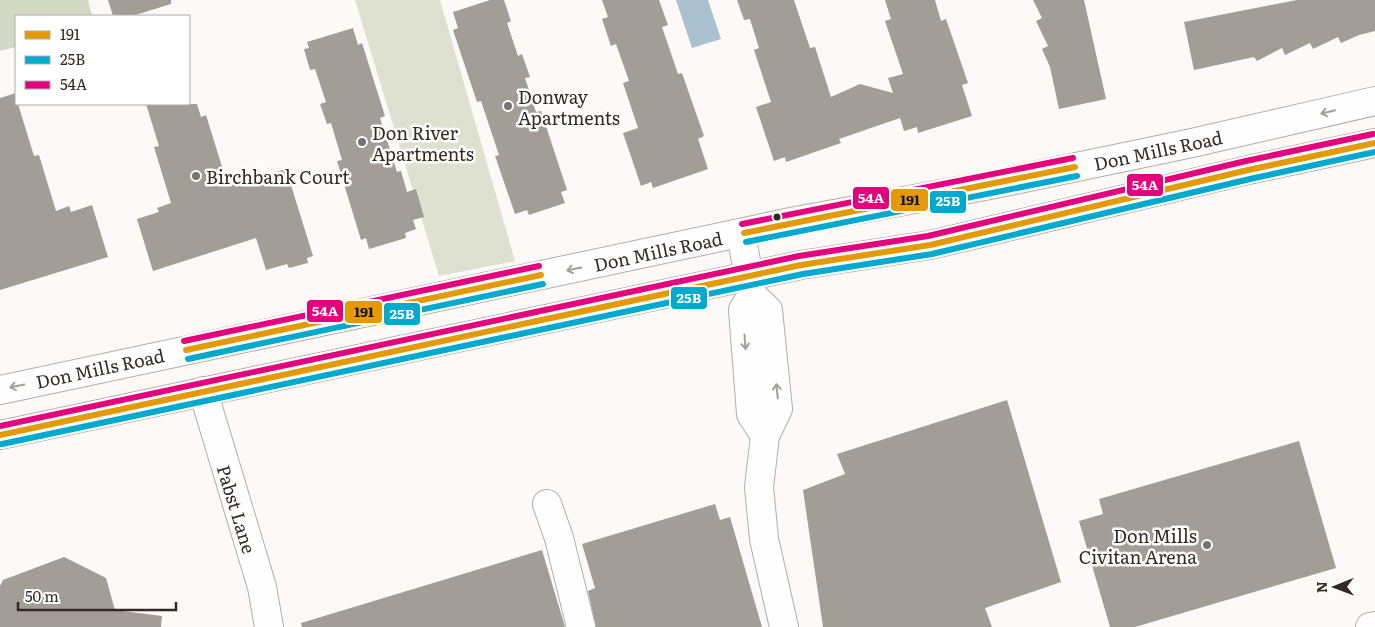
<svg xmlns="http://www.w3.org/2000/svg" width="1375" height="627" viewBox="0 0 1375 627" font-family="Literata,serif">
<rect width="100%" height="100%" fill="#fcf9f7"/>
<path fill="#dee1cf" d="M 355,0 L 440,0 L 515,261 L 439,276 Z"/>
<path fill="#d4d9c4" d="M 0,0 L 88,0 L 92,16 L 16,16 L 16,47 L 0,51 Z"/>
<path fill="#aac1d0" d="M 676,0 L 708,0 L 721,39 L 692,48 Z"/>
<path fill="#a39d98" d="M 108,0 L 171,0 L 171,4 L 132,16 L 113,16 Z
M 490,0 L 504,0 L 511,21 L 507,23 L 518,56 L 522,54 L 530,77 L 525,78 L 536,112 L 541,111 L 567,190 L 561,192 L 565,203 L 529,215 L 527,210 L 515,214 L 495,156 L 499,155 L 481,101 L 477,102 L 453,30 L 458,28 L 453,12 Z
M 602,0 L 659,0 L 668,25 L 662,27 L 678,74 L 682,73 L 704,136 L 698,139 L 708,169 L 653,188 L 651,182 L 641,186 L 623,133 L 638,128 L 623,83 L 629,81 L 616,44 L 611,46 L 602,19 L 608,17 Z
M 737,0 L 794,0 L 810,48 L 815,47 L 831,97 L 860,84 L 893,93 L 888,78 L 903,74 L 885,21 L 891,19 L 885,0 L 935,0 L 941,21 L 946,19 L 968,83 L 962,85 L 972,116 L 918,133 L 917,127 L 904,131 L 900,118 L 839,139 L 841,143 L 786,162 L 785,157 L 774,161 L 756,107 L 771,102 L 754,50 L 759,48 L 750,19 L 744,20 Z
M 1033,0 L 1084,0 L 1106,99 L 1059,109 L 1050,67 L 1042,49 L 1048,46 L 1036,21 L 1042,18 Z
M 1297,0 L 1375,0 L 1375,31 L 1359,35 L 1341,43 L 1338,37 L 1313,49 L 1310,43 L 1285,55 L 1282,48 L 1257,61 L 1254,57 L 1194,70 L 1184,22 Z
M 353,28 L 358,45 L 362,43 L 385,116 L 380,118 L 397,172 L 401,171 L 407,192 L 416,189 L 424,217 L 413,220 L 416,229 L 405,233 L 406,238 L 369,249 L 366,238 L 361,240 L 337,161 L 342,160 L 331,123 L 327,124 L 320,104 L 326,102 L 315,69 L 310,70 L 304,49 L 309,48 L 307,42 Z
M 16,93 L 16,104 L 18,104 L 34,156 L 39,155 L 56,211 L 69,206 L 71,212 L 92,205 L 108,257 L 0,290 L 0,98 Z
M 146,104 L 197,104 L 201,117 L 206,115 L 228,186 L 286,169 L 313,256 L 307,258 L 308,263 L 289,268 L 287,264 L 266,270 L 256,238 L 153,271 L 137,219 L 159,212 L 157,208 L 171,203 L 154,147 L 159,146 Z
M 1007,400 L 1061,582 L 985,608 L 992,627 L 823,627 L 803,490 L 845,474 L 837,454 Z
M 1299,441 L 1336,568 L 1135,627 L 1110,627 L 1079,521 L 1103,514 L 1099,499 Z
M 715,504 L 720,520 L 730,517 L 762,627 L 596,627 L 588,591 L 595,588 L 582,544 Z
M 542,550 L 565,627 L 302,627 L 301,623 Z
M 64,557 L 106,578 L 115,610 L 162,616 L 161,627 L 0,627 L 0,586 L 3,580 Z"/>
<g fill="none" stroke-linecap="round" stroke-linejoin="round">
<defs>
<path id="minor" d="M 741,233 L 752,295 L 743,310 L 751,414 L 765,436
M 752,295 L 768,310 L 778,409 L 765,436 L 759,487 L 764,539 L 784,627
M 203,391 L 262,587 L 269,627
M 547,504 L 559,538 L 581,627
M 1370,627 L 1375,626"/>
<path id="major" d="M 0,390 L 791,222 L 990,185 L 1192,143 L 1375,101
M 0,435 L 801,265 L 930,245 L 1248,170 L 1375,143"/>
</defs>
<use href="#minor" stroke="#b2ada8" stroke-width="30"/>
<use href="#major" stroke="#b2ada8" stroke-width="30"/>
<use href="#minor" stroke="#fffefe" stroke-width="28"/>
<use href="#major" stroke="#fffefe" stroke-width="28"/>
<defs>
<path id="bus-1" d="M 744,233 L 1075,167
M 186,350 L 541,275
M 0,435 L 801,265 L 930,245 L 1248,170 L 1375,143"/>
<path id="bus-2" d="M 746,242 L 1077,176
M 188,359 L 543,284
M 2,444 L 803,274 L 932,254 L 1250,179 L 1375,152"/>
<path id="bus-3" d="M 742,224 L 1073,158
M 184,341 L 539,266
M 0,426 L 799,256 L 928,236 L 1246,161 L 1373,134"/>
</defs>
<use href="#bus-1" stroke="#fff" stroke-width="10"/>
<use href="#bus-2" stroke="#fff" stroke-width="10"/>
<use href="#bus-3" stroke="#fff" stroke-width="10"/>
<use href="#bus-1" stroke="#e39a04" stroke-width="6"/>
<use href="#bus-2" stroke="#00a9ce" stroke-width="6"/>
<use href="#bus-3" stroke="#e5007d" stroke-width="6"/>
</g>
<defs><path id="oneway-shaft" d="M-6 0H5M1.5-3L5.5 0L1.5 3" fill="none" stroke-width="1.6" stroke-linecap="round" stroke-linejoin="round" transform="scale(1.25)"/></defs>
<g stroke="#a39f9b">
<use href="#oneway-shaft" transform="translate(1328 112) rotate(167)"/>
<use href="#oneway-shaft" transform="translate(574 269) rotate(169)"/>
<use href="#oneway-shaft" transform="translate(745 342) rotate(86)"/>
<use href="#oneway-shaft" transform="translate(17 386) rotate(168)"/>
<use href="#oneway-shaft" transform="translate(777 391) rotate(-96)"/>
</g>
<g fill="#79736d" stroke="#fff" stroke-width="2">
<circle cx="508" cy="106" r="5"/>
<circle cx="362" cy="142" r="5"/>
<circle cx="196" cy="176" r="5"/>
<circle cx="1207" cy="545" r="5"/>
</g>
<circle fill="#332b23" stroke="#fff" stroke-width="2" cx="777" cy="217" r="4.5"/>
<g text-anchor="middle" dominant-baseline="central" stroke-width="5" stroke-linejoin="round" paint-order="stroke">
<g font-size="18" fill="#332b23" stroke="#fff" text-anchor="start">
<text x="518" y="96">Donway<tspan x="518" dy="21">Apartments</tspan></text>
<text x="372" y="132">Don River<tspan x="372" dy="21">Apartments</tspan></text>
<text x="206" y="176">Birchbank Court</text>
<text x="1197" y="535" text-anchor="end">Don Mills<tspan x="1197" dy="21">Civitan Arena</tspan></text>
</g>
<g font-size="18" fill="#332b23" stroke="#fff">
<text transform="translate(1158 150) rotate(-12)">Don Mills Road</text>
<text transform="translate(658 251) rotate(-12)">Don Mills Road</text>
<text transform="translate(100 368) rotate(-12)">Don Mills Road</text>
<text transform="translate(237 509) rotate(73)">Pabst Lane</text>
</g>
</g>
<g stroke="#fff" stroke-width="2">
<rect x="1126" y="173" width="38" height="24" rx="5" fill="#e5007d"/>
<rect x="852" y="186" width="38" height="24" rx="5" fill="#e5007d"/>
<rect x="890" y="188" width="39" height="24" rx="5" fill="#e39a04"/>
<rect x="929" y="190" width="38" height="24" rx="5" fill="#00a9ce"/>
<rect x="670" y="286" width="38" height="24" rx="5" fill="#00a9ce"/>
<rect x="306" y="299" width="38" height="24" rx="5" fill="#e5007d"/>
<rect x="344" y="300" width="39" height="24" rx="5" fill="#e39a04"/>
<rect x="383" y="302" width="38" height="24" rx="5" fill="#00a9ce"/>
</g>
<g font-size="14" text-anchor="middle" font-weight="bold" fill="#fff">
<text x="1145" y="190">54A</text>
<text x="871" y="203">54A</text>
<text x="948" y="206">25B</text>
<text x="689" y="303">25B</text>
<text x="325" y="316">54A</text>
<text x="402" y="319">25B</text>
</g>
<g font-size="14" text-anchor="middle" font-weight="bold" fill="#111">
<text x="910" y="205">191</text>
<text x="364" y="317">191</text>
</g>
<rect x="15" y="15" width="175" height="90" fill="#ffffff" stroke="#adaaa7"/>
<rect x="25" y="31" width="25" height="8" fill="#e39a04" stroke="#adaaa7"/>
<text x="60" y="40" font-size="15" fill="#332b23">191</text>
<rect x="25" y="56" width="25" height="8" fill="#00a9ce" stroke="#adaaa7"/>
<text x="60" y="65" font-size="15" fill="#332b23">25B</text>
<rect x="25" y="81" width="25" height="8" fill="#e5007d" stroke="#adaaa7"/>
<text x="60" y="90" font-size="15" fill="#332b23">54A</text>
<g transform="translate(1335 587) rotate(269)" stroke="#ffffff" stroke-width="4" paint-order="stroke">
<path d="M0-4L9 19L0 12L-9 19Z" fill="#332b23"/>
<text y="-8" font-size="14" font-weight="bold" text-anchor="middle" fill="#332b23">N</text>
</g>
<path d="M18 602v8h158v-8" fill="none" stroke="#332b23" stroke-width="2.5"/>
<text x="25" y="602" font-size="15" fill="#332b23" stroke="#ffffff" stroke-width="4" paint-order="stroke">50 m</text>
</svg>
